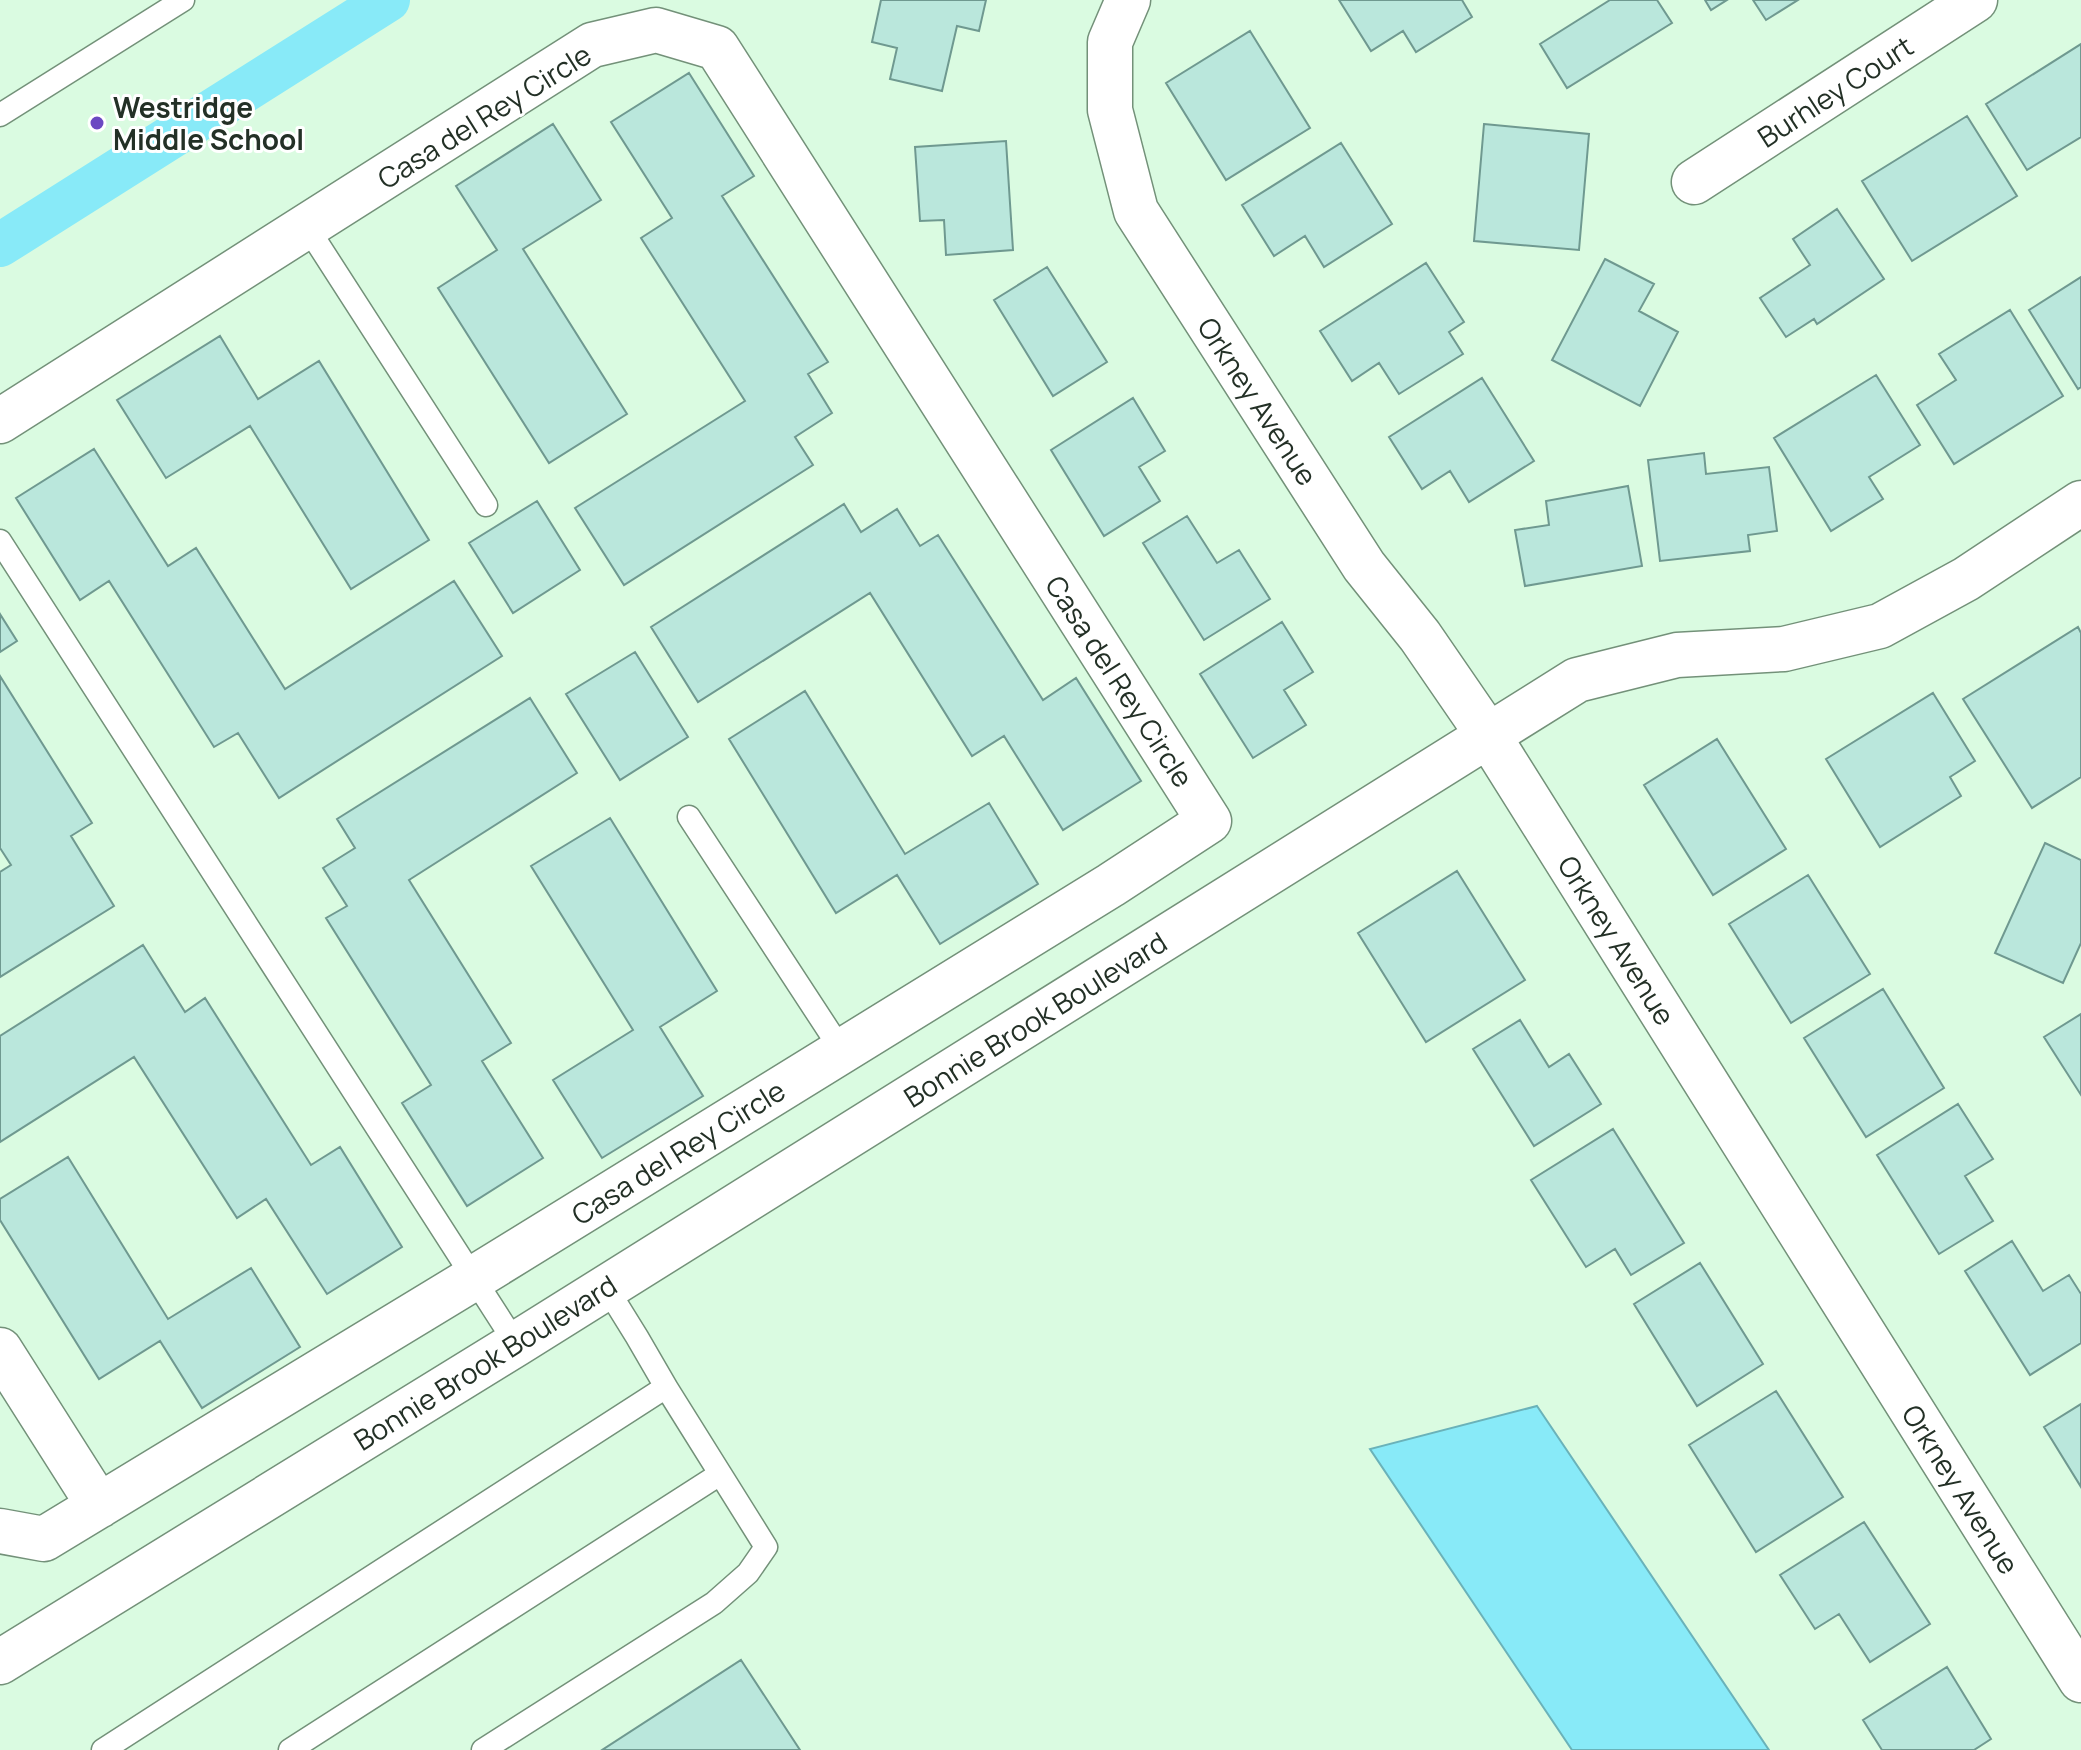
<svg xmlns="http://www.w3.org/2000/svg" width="2081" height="1750" viewBox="0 0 2081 1750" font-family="Manrope,sans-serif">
<rect width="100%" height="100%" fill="#dafbe1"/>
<path fill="#88eaf8" stroke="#6ab2b9" stroke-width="2" d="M 1537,1406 L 1769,1750 L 1572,1750 L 1370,1449 Z"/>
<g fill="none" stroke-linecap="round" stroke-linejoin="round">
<path stroke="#88eaf8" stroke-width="44" d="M 0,245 L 388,0"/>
</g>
<path fill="#bae7dc" stroke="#6f9990" stroke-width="2" d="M 881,0 L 986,0 L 979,31 L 957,26 L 942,91 L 890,79 L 897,48 L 872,42 Z
M 1339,0 L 1462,0 L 1472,17 L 1416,52 L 1403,31 L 1371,51 Z
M 1610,0 L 1657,0 L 1672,23 L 1567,88 L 1540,44 Z
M 1705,0 L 1727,0 L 1711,10 Z
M 1753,0 L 1798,0 L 1766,20 Z
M 1250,31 L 1310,128 L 1226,180 L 1166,83 Z
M 2081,44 L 2081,137 L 2027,170 L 1986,104 Z
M 689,73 L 754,176 L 722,196 L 828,362 L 808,374 L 832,413 L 795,437 L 813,465 L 624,585 L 575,508 L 745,401 L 641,238 L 672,218 L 611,122 Z
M 1967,116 L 2017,196 L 1912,261 L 1862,181 Z
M 553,124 L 601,200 L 523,249 L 627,414 L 549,463 L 438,288 L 497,250 L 456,186 Z
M 1484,124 L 1589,134 L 1579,250 L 1474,241 Z
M 1006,141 L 1013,250 L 946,255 L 944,220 L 920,221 L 915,147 Z
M 1341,143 L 1392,224 L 1324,267 L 1305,236 L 1274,256 L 1242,205 Z
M 1837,209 L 1884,279 L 1817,324 L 1814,319 L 1786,337 L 1760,298 L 1810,265 L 1793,239 Z
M 1605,259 L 1654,284 L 1639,311 L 1678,332 L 1640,406 L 1552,360 Z
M 1426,263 L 1464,322 L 1449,332 L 1463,354 L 1399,394 L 1379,363 L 1352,381 L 1320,331 Z
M 1047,267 L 1107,362 L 1053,396 L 994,300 Z
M 2081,277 L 2081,387 L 2078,389 L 2029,310 Z
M 2010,310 L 2063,396 L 1954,464 L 1917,405 L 1956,380 L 1939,354 Z
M 220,336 L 258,399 L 319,361 L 429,540 L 351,589 L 250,426 L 166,478 L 117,400 Z
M 1876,375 L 1920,445 L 1869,477 L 1883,499 L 1831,531 L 1774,438 Z
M 1482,378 L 1534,461 L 1469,502 L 1450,471 L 1422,489 L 1389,437 Z
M 1133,398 L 1165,451 L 1139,467 L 1160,501 L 1104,536 L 1051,450 Z
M 94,449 L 168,566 L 196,548 L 285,689 L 454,581 L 502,656 L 279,798 L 238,733 L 214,747 L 109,581 L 80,600 L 16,498 Z
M 1704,453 L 1706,474 L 1769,467 L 1777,531 L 1748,535 L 1750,551 L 1660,561 L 1648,460 Z
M 1628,486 L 1642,566 L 1525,586 L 1515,530 L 1549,525 L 1546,501 Z
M 537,501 L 580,570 L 513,613 L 469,543 Z
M 844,504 L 861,532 L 897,509 L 920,546 L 938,535 L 1043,700 L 1076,678 L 1141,781 L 1063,830 L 1004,736 L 972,756 L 870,593 L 698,702 L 651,627 Z
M 1187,516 L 1217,563 L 1239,550 L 1270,599 L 1204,640 L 1143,543 Z
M 0,614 L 17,641 L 0,652 Z
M 1282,622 L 1313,672 L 1284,690 L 1306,725 L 1253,758 L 1200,674 Z
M 2078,627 L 2081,633 L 2081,777 L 2032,808 L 1963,699 Z
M 635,652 L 688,737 L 620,780 L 566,694 Z
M 0,676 L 92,823 L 71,836 L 114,906 L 0,977 L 0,872 L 11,865 L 0,848 Z
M 805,691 L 905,854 L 989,803 L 1038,884 L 940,944 L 897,875 L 836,913 L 729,739 Z
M 1933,693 L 1975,761 L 1950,777 L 1961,796 L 1880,847 L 1826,759 Z
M 530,698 L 577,773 L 409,880 L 511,1043 L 482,1061 L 543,1158 L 467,1206 L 402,1103 L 431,1085 L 326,918 L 347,906 L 323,868 L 355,848 L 337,819 Z
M 1717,739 L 1786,849 L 1713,895 L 1644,785 Z
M 610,818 L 717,991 L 660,1027 L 703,1096 L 602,1158 L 553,1080 L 633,1030 L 531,866 Z
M 2045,843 L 2081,860 L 2081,943 L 2063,983 L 1995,953 Z
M 1457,871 L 1525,980 L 1426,1042 L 1358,933 Z
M 1808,875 L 1870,974 L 1791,1023 L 1729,924 Z
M 143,945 L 185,1012 L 205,998 L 311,1165 L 340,1147 L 402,1247 L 327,1294 L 266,1199 L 237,1218 L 134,1057 L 0,1142 L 0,1036 Z
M 1883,989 L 1944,1088 L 1866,1137 L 1804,1038 Z
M 2081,1014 L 2081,1095 L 2044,1037 Z
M 1520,1020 L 1549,1067 L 1569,1054 L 1601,1104 L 1534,1146 L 1473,1049 Z
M 1958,1104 L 1993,1159 L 1965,1176 L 1993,1221 L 1939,1254 L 1877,1155 Z
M 1613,1129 L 1684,1243 L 1631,1275 L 1615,1249 L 1586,1267 L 1531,1180 Z
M 68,1157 L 168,1319 L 251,1268 L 300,1347 L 202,1408 L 160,1341 L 99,1379 L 0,1220 L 0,1199 Z
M 2012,1241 L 2043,1291 L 2069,1275 L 2081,1294 L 2081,1343 L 2030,1375 L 1965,1271 Z
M 1700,1263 L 1763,1364 L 1697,1406 L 1634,1304 Z
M 1776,1391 L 1843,1497 L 1756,1552 L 1689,1445 Z
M 2081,1404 L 2081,1487 L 2044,1427 Z
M 1864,1522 L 1930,1624 L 1870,1662 L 1839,1614 L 1815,1629 L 1780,1575 Z
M 741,1660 L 800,1750 L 602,1750 Z
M 1947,1667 L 1991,1739 L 1974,1750 L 1882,1750 L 1863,1720 Z"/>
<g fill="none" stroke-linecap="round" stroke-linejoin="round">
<defs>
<path id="lane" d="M 0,115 L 183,0
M 307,227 L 486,505
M 0,541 L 516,1344
M 689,817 L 842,1051
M 103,1750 L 666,1387 L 637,1337 L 606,1287
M 290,1750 L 720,1474
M 483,1750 L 714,1603 L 748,1573 L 766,1547 L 666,1387"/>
<path id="street" d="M 1128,0 L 1110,42 L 1110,110 L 1136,211 L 1364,566 L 1420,636 L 1488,735 L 2081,1680
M 1694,182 L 1975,0
M 0,421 L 592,45 L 656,30 L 717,48 L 1209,821 L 1111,885 L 474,1278 L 44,1539 L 0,1531
M 0,1350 L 99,1506
M 0,1662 L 516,1344 L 1577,680 L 1677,655 L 1784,649 L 1880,626 L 1966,579 L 2081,503"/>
</defs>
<use href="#lane" stroke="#739179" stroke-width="25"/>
<use href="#street" stroke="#739179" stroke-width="47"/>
<use href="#lane" stroke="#fff" stroke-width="22"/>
<use href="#street" stroke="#fff" stroke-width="44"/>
</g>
<circle fill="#6b49c2" stroke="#fff" stroke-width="3" cx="97" cy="123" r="8"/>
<g text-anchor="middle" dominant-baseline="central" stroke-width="6" stroke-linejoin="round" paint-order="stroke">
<g font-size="28" fill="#233026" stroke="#fff">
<text transform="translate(1835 91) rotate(-33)">Burhley Court</text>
<text transform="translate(484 116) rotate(-32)">Casa del Rey Circle</text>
<text transform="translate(1258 401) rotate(57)">Orkney Avenue</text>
<text transform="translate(1120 681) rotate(57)">Casa del Rey Circle</text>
<text transform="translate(1617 940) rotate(58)">Orkney Avenue</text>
<text transform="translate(1035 1019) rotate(-32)">Bonnie Brook Boulevard</text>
<text transform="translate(678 1152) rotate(-32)">Casa del Rey Circle</text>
<text transform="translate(485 1362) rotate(-32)">Bonnie Brook Boulevard</text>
<text transform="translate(1961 1489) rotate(58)">Orkney Avenue</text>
</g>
<g font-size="28" font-weight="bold" fill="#233026" stroke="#fff" text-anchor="start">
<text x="113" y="107">Westridge<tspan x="113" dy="32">Middle School</tspan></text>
</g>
</g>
</svg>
